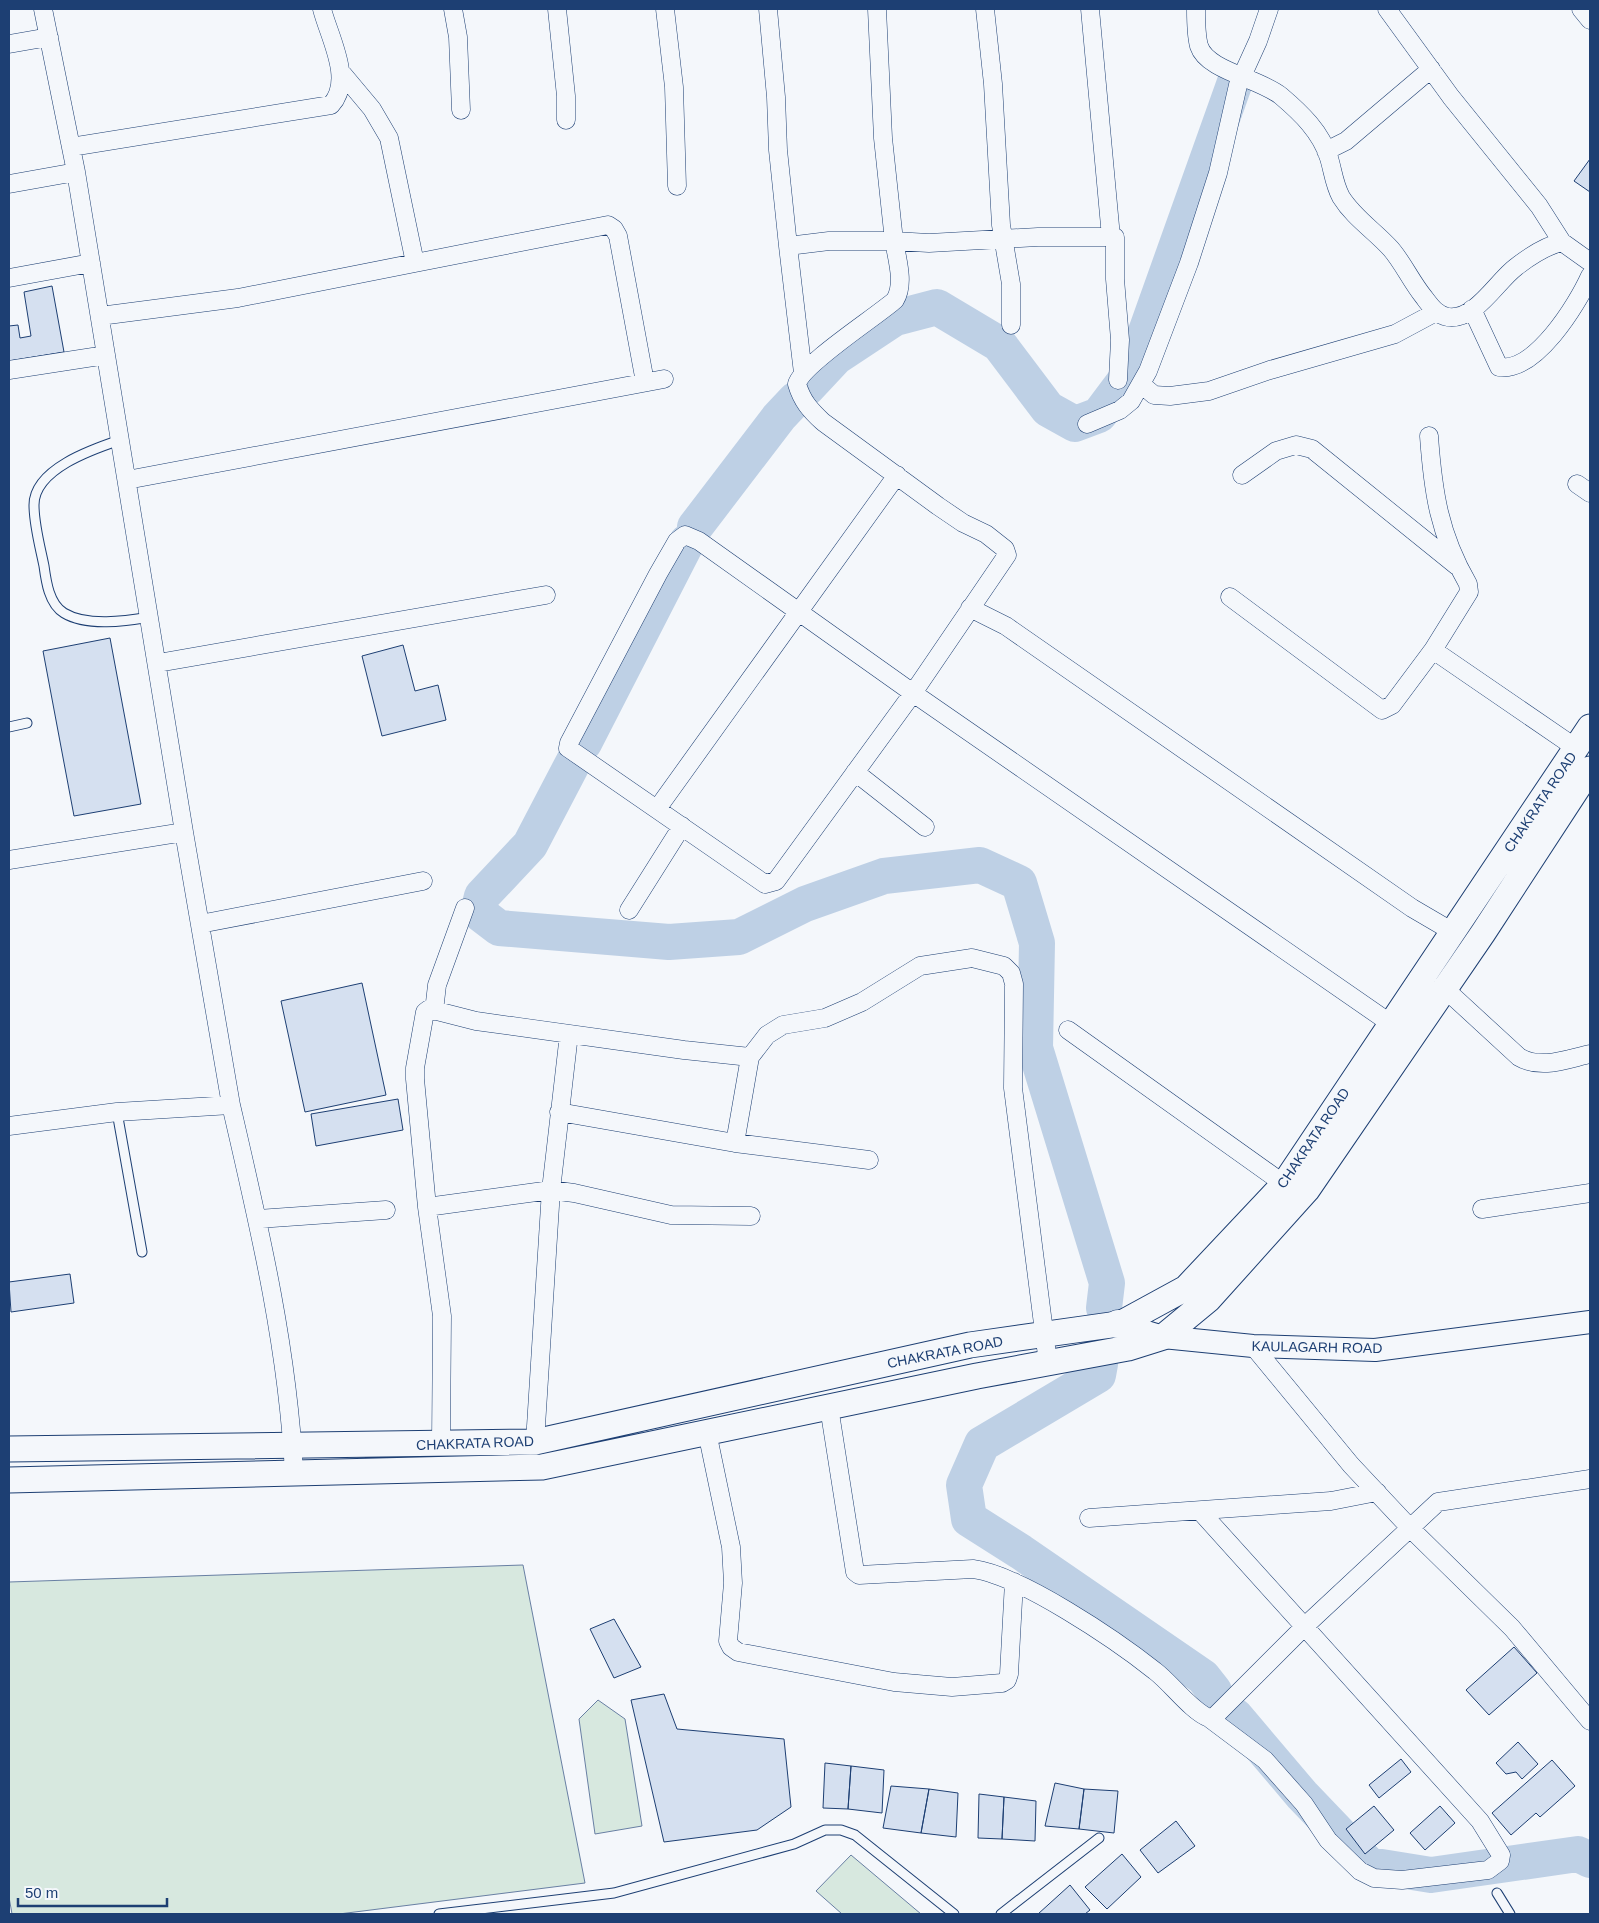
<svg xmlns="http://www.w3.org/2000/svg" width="1599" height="1923" viewBox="0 0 1599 1923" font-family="Helvetica,sans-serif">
<rect width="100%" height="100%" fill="#f4f7fb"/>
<path fill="#d7e8df" stroke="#687fa3" d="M 523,1565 L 585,1883 L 339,1914 L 12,1914 L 9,1897 L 9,1582 Z
M 598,1700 L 625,1719 L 642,1826 L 595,1834 L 579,1719 Z
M 851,1855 L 921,1914 L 842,1914 L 816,1891 Z"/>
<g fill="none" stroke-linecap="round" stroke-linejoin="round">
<path stroke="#bed0e5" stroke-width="36" d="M 807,388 L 836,357 L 895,318 L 937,307 L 999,344 L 1048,409 L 1075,424 L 1099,415 L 1132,371 L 1235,82
M 695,527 L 779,417 L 795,400
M 584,743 L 687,542
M 575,759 L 530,845 L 482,896 L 478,912 L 499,928 L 669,942 L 739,937 L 805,904 L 884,876 L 980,865 L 1019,883 L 1037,943 L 1035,1048 L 1107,1283 L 1104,1308
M 1100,1364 L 1098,1375 L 982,1444 L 964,1485 L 969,1519 L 1021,1552 L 1203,1677 L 1214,1691
M 1235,1716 L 1302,1795 L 1369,1865 L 1431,1875 L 1578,1854 L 1590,1860"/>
</g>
<path fill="#d5e0f0" stroke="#1d3f73" d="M 1590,159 L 1590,192 L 1574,181 Z
M 52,286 L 64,352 L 9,361 L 9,326 L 18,325 L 20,338 L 31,336 L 24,292 Z
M 110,638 L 141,804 L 74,816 L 43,651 Z
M 403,645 L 415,691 L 438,685 L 446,720 L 382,736 L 362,656 Z
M 362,983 L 386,1095 L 305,1112 L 281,1001 Z
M 398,1099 L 403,1130 L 316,1146 L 311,1114 Z
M 70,1274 L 74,1303 L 11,1312 L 9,1282 Z
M 614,1619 L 641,1667 L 614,1678 L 590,1629 Z
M 1514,1647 L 1537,1673 L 1489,1715 L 1466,1690 Z
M 664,1694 L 677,1729 L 784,1739 L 791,1807 L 757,1830 L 664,1842 L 631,1700 Z
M 1518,1742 L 1538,1764 L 1522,1779 L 1516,1772 L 1506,1774 L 1496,1763 Z
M 1401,1759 L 1411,1772 L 1379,1798 L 1369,1785 Z
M 1552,1760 L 1575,1786 L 1540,1817 L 1536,1813 L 1511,1835 L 1492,1813 Z
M 825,1763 L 851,1766 L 848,1809 L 823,1808 Z
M 851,1766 L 884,1770 L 882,1813 L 848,1809 Z
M 1055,1783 L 1084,1789 L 1079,1829 L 1045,1826 Z
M 891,1786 L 929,1789 L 921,1833 L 883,1828 Z
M 929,1789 L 958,1793 L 956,1837 L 921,1833 Z
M 1084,1789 L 1118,1791 L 1114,1833 L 1079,1829 Z
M 979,1794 L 1004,1797 L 1002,1839 L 978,1838 Z
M 1004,1797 L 1036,1801 L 1035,1841 L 1002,1839 Z
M 1374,1806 L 1394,1830 L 1365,1854 L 1346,1829 Z
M 1440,1806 L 1455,1823 L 1425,1850 L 1410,1833 Z
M 1176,1821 L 1195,1846 L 1158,1873 L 1140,1850 Z
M 1122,1854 L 1141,1877 L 1107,1909 L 1085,1887 Z
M 1070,1885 L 1090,1910 L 1085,1914 L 1038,1914 Z"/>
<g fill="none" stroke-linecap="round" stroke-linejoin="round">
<defs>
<path id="service" d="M 120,440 C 93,449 34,469 34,505 C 34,525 40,546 44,566 C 46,581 49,604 64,613 C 87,627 126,621 150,617
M 9,727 L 27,723
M 117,1112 L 142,1252
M 1497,1893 L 1510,1914
M 439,1914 L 614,1893 L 794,1844 L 825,1830 L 841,1830 L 855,1835 L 954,1914
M 1001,1914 L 1099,1838"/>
<path id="minor" d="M 43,9 L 76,172 L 184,832
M 453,9 L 458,37 L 461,110
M 557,9 L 566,96 L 566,120
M 665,9 L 674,87 L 677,186
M 768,9 L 776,97 L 778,150 L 788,246 L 829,241 L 894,241 C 897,259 905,284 895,300 C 876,317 802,364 797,384 C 802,401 810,410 823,422 L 938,506 L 963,523 L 986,534 L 1005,549 L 1007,555 L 913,693 L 776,881 L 765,884 L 568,748 L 569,743 L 658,574 L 677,541 L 685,535 L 699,541 L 913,693 L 1400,1030
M 877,9 L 883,138 L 894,241 L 929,243 L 1038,237 L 1115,237 L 1115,279 L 1120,340 L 1118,380
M 985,9 L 993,84 L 1001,225 L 1011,284 L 1011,325
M 1090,9 L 1111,237
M 1196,9 C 1196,21 1196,35 1199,46 C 1207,71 1259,78 1281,96 C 1301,113 1321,132 1329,158 C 1333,171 1334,184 1341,197 C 1354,218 1375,231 1391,249 C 1403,263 1411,281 1423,296 C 1430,305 1436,315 1448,317 C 1475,321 1497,281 1516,267 C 1530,256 1545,246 1562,242 L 1590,262
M 1387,9 L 1451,97 L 1539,206 L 1562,242
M 1581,9 L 1590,20
M 9,44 L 49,37
M 341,72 L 372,109 L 389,138 L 415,263 L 608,225 L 614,229 L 618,236 L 645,382
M 71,147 L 331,105 C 354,80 329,37 322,9
M 1326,151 L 1346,141 L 1431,69
M 9,184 L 76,172
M 788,246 L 803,373
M 9,278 L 91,263
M 1472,309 L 1499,367 C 1535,373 1577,305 1590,276
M 100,316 L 238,298 L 415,263
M 9,370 L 106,355
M 1142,385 L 1154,395 L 1170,396 L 1209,391 L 1270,370 L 1395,334 L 1436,312
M 1087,424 L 1120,410 L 1131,401 L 1148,371 L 1189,263 L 1218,173 L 1238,85 L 1258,41 L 1269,9
M 1429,436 C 1433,492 1439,534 1468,584 L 1469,592 L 1433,650 L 1576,748
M 1242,475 L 1276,451 L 1296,445 L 1312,449 L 1457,566
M 127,480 L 664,379
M 1577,484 L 1590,493
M 1230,597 L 1382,710 L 1392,705 L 1433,650
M 970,608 L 1006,626 L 1412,908 L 1453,932
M 158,663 L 546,595
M 855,772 L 925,827
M 657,809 L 897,475
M 9,860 L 184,832 L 231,1105
M 629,910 L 682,826
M 200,924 L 423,881
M 1445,989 L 1519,1057 C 1541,1070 1567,1059 1590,1054
M 434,1011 L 437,985 L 465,908
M 1068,1030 L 1284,1184
M 559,1112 L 735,1143 L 750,1057
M 9,1126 L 117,1112 L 231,1105 C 259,1226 288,1348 294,1473
M 735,1143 L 869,1160
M 427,1207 L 551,1190 L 574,1193 L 671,1215 L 751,1216
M 1482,1209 L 1590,1193
M 258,1219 L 386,1210
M 1253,1346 L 1351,1465 L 1411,1529 L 1512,1628 L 1590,1721
M 829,1407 L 855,1572 L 859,1575 L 973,1569 C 1020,1575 1116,1640 1155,1671 C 1171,1683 1191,1711 1209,1718 L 1214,1717 L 1305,1626 L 1438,1502 L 1590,1479
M 707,1432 L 731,1547 L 733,1583 L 728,1641 L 731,1647 L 738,1652 L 894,1682 L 952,1687 L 1002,1683 L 1007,1680 L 1009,1674 L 1014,1582
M 535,1442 L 551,1190 L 569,1034
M 441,1444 L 442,1316 L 427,1207 L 415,1079 L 415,1068 L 425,1012 L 429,1009 L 476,1021 L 684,1050 L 750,1057 L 767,1035 L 783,1025 L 825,1018 L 862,1002 L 920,966 L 972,958 L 1004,966 L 1011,973 L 1014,984 L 1013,1088 L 1048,1363
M 1200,1511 L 1480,1821 L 1501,1855 L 1500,1861 L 1488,1870 L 1402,1880 L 1374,1878 L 1360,1871 L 1328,1840 L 1304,1804 L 1265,1760 L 1209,1718
M 1089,1518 L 1331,1501 L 1377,1492"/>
<path id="tertiary" d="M 1120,1324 L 1163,1337 L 1253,1346 L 1375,1350 L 1590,1322"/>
<path id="secondary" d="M 1120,1324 L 1186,1288 L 1284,1184 L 1590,727
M 9,1449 L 535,1442 L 970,1345 L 1118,1324
M 9,1480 L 542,1467 L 977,1376 L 1128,1348 L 1163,1337 L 1209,1299 L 1307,1190 L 1483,933 L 1590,769"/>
<path id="primary" d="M 1118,1324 L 1120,1324"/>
</defs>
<use href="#service" stroke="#1d3f73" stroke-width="11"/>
<use href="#minor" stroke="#1d3f73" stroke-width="19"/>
<use href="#tertiary" stroke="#1d3f73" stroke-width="24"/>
<use href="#secondary" stroke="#1d3f73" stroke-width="27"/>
<use href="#primary" stroke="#1d3f73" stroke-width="29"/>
<use href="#service" stroke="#f4f7fb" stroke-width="9"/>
<use href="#minor" stroke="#f4f7fb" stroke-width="18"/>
<use href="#tertiary" stroke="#f4f7fb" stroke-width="22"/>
<use href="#secondary" stroke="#f4f7fb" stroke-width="25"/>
<use href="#primary" stroke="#f4f7fb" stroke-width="28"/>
</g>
<g text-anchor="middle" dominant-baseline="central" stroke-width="4" stroke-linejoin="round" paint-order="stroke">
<g font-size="14" fill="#1d3f73" stroke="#f4f7fb">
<text transform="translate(1540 802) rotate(-56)">CHAKRATA ROAD</text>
<text transform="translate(1313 1138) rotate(-56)">CHAKRATA ROAD</text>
<text transform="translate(1317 1347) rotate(1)">KAULAGARH ROAD</text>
<text transform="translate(945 1352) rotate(-11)">CHAKRATA ROAD</text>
<text transform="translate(475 1443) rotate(-2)">CHAKRATA ROAD</text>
</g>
</g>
<rect width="1599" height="1923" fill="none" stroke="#1d3f73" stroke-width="20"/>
<path d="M18 1898v8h149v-8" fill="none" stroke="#1d3f73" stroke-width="2.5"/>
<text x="25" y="1898" font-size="15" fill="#1d3f73" stroke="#f4f7fb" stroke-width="4" paint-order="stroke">50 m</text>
</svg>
